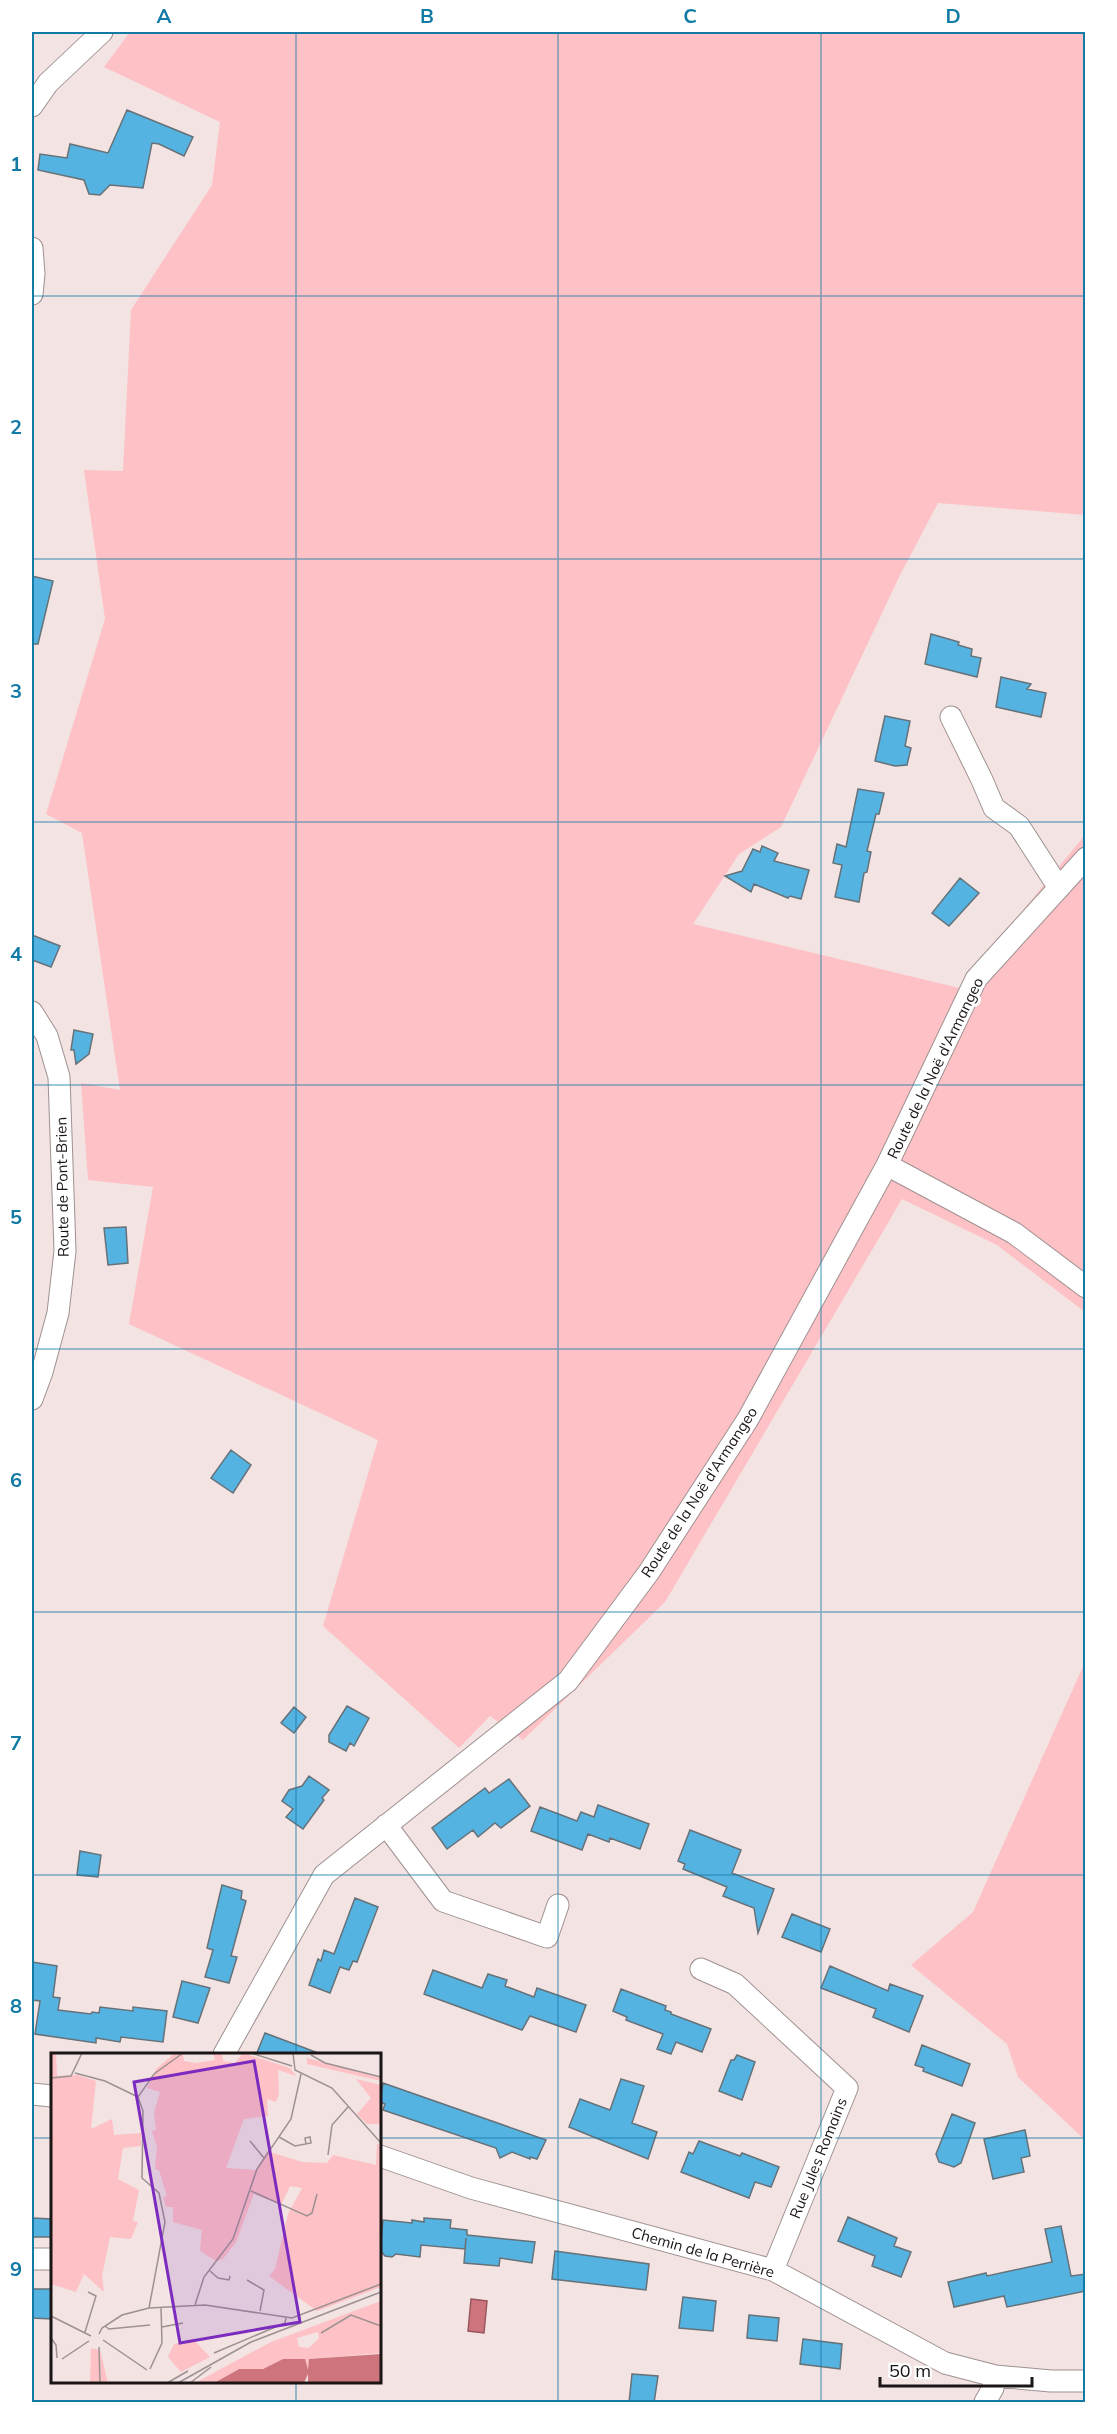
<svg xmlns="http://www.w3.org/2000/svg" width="1117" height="2434" viewBox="0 0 1117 2434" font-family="Mulish,sans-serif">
<rect width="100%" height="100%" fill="#f3e3e3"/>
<path fill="#fec1c5" d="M 130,32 L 1085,32 L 1085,515 L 938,503 L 900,575 L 781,827 L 739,854 L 693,924 L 959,988 L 1085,835 L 1085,1312 L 997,1245 L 902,1199 L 665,1602 L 523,1740 L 490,1716 L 459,1748 L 323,1626 L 378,1440 L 129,1324 L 153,1187 L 88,1180 L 81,1083 L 120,1090 L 82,833 L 46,814 L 105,619 L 84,470 L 123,471 L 131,310 L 212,185 L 220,122 L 104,67 Z
M 1085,1662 L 1085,2140 L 1018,2077 L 1007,2044 L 911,1965 L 973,1912 Z"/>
<path fill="#cd747d" stroke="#98585e" stroke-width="1.5" d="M 471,2299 L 487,2301 L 484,2333 L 468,2331 Z"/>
<path fill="#55b3e2" stroke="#667178" stroke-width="1.5" d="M 127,110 L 193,137 L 184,156 L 159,144 L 152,143 L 143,188 L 110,185 L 100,195 L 89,194 L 84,180 L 38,170 L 40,154 L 67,158 L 70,144 L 108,153 Z
M 32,576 L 53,581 L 38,644 L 32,644 Z
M 931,634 L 959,642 L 958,645 L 972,649 L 971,656 L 981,658 L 977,677 L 925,664 Z
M 1001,677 L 1031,684 L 1027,689 L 1046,693 L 1041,717 L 996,707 Z
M 885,716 L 910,721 L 905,746 L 911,748 L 907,765 L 895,766 L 875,761 Z
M 858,789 L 884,793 L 879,814 L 876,814 L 867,851 L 871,852 L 867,872 L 864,873 L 859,902 L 835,897 L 842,865 L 833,863 L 837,844 L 846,847 Z
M 762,846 L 778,853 L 774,861 L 809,870 L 801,899 L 790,896 L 788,898 L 754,884 L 751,892 L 725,876 L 742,871 L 753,849 L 760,852 Z
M 960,878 L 979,893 L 949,926 L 932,913 Z
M 32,935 L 60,946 L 51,967 L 32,960 Z
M 74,1030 L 93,1034 L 89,1054 L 76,1064 L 74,1050 L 71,1050 Z
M 126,1227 L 128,1263 L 108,1265 L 104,1228 Z
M 231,1450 L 251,1465 L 233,1493 L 211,1478 Z
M 347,1706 L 369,1718 L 354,1746 L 350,1743 L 346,1751 L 329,1742 L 329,1735 Z
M 294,1707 L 306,1717 L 294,1733 L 281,1723 Z
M 309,1776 L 329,1790 L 322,1798 L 324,1800 L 303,1829 L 286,1817 L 293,1809 L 282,1801 L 289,1790 L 302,1786 Z
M 509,1779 L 530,1806 L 501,1828 L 495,1823 L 478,1837 L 473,1830 L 447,1849 L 432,1828 L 485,1788 L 489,1793 Z
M 598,1805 L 649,1824 L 640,1849 L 610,1838 L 609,1842 L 588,1834 L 582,1850 L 531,1831 L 540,1807 L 577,1821 L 581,1812 L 594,1817 Z
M 690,1830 L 741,1850 L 732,1873 L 774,1889 L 758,1933 L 754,1908 L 723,1896 L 727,1887 L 683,1869 L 685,1864 L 678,1861 Z
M 80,1851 L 101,1855 L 98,1877 L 77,1875 Z
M 222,1885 L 242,1891 L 241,1899 L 246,1901 L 231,1956 L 237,1957 L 229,1983 L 205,1977 L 213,1950 L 207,1948 Z
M 355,1898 L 378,1907 L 357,1962 L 353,1961 L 349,1970 L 340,1967 L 330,1993 L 309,1985 L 318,1959 L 321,1961 L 324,1950 L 334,1954 Z
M 792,1914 L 830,1929 L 821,1952 L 782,1937 Z
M 32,1962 L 57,1966 L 53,1997 L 60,1998 L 58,2010 L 91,2014 L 92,2012 L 99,2013 L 100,2007 L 133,2011 L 133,2007 L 167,2011 L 163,2042 L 121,2037 L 120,2042 L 96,2038 L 96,2043 L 35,2034 L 40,2001 L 32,2000 Z
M 830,1966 L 888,1991 L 890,1984 L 923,1996 L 909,2032 L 873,2017 L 876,2009 L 821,1988 Z
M 433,1970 L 482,1988 L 488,1974 L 507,1980 L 505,1986 L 534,1997 L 537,1988 L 586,2005 L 576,2032 L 530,2016 L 522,2030 L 424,1994 Z
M 182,1981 L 210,1988 L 198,2023 L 173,2017 Z
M 621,1989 L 666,2006 L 665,2010 L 671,2012 L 671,2014 L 711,2029 L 702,2052 L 676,2042 L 671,2054 L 657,2049 L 663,2034 L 626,2020 L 627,2017 L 613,2011 Z
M 265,2033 L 318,2053 L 317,2055 L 256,2055 Z
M 922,2045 L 970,2064 L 962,2086 L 923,2071 L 924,2068 L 915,2065 Z
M 737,2055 L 755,2062 L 742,2100 L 719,2091 L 731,2060 L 734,2060 Z
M 621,2079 L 644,2086 L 632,2123 L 657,2132 L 648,2159 L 569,2127 L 580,2099 L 610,2110 Z
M 383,2083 L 546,2140 L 537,2159 L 530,2157 L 530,2159 L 512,2152 L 500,2158 L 496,2148 L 383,2110 L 385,2104 L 380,2102 Z
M 952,2114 L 975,2123 L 961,2163 L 954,2167 L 939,2162 L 936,2154 Z
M 1025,2130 L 1030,2156 L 1021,2158 L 1024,2172 L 993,2179 L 984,2139 Z
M 699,2141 L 740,2156 L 742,2153 L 779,2167 L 771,2187 L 755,2182 L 749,2198 L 681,2172 L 689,2152 L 693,2154 Z
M 848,2217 L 897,2238 L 894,2246 L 911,2252 L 901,2277 L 872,2266 L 875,2256 L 838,2241 Z
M 32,2218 L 52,2219 L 52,2237 L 32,2237 Z
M 424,2218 L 451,2220 L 450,2228 L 467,2230 L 467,2235 L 535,2242 L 532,2263 L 500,2258 L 499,2266 L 464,2263 L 466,2238 L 465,2249 L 421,2245 L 420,2257 L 396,2254 L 392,2257 L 385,2256 L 380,2250 L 383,2220 L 412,2223 L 412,2220 L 424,2222 Z
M 1061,2226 L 1071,2276 L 1086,2274 L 1086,2291 L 1007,2307 L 1004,2296 L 954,2307 L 948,2282 L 986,2273 L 987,2276 L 1052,2262 L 1045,2229 Z
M 555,2251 L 649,2264 L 646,2290 L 552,2279 Z
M 32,2289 L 52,2289 L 52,2319 L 32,2318 Z
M 683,2297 L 716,2301 L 713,2331 L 679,2328 Z
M 749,2315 L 779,2318 L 777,2341 L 747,2338 Z
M 803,2339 L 842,2344 L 840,2369 L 800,2364 Z
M 632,2374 L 658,2376 L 654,2403 L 629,2403 Z"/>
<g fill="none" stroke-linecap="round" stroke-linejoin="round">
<defs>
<path id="street" d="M 32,106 L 48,83 L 102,32
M 32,248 L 34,274 L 32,294
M 951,717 L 982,780 L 994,808 L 1019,826 L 1059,888
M 32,1012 L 47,1036 L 59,1077 L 65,1251 L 58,1313 L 42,1372 L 32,1399
M 887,1165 L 1014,1233 L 1086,1287
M 386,1825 L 443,1901 L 547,1937 L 558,1905
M 701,1969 L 735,1984 L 847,2088 L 773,2270
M 224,2054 L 324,1875 L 568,1681 L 649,1572 L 748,1419 L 887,1165 L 976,979 L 1086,858
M 32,2094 L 52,2096
M 380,2156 L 471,2188 L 773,2270 L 945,2363 L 995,2376 L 1051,2381 L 1086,2381
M 32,2259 L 52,2259
M 985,2402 L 993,2388 L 995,2376"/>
</defs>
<use href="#street" stroke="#9f9191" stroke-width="23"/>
<use href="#street" stroke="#fff" stroke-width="21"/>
</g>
<path fill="none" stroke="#117aa5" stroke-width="1.5" stroke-opacity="0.55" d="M 296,32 L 296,2054M 558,32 L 558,2402M 821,32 L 821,2402M 32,296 L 1086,296M 32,559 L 1086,559M 32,822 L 1086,822M 32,1085 L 1086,1085M 32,1349 L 1086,1349M 32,1612 L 1086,1612M 32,1875 L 1086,1875M 32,2138 L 52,2138M 380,2138 L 1086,2138M 296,2382 L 296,2402"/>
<g text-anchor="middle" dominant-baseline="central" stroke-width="6" stroke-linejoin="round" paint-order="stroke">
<g font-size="15" fill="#1b1516" stroke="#fff">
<text transform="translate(935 1068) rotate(-64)">Route de la Noë d'Armangeo</text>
<text transform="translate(62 1187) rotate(-91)">Route de Pont-Brien</text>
<text transform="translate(699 1492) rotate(-57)">Route de la Noë d'Armangeo</text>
<text transform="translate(818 2158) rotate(-68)">Rue Jules Romains</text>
<text transform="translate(703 2252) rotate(16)">Chemin de la Perrière</text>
</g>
</g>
<g transform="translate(51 2053)">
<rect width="330" height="330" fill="#f3e3e3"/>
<path d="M 0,0 L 5,0 L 6,23 L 27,22 L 45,28 L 40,76 L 61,66 L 63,82 L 90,80 L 90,93 L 72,95 L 67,126 L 88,137 L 82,168 L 87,169 L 80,186 L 59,184 L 51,223 L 53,239 L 33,221 L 25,239 L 0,231 ZM 124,0 L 132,0 L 133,8 L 145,10 L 164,7 L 162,0 L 171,0 L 172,8 L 184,10 L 192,0 L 239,15 L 245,23 L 227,17 L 228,41 L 225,49 L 216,46 L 217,63 L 193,66 L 175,115 L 205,117 L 216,98 L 251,109 L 276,110 L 282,102 L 325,112 L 326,90 L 330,94 L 330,234 L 266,258 L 218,223 L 224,216 L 237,161 L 251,135 L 239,133 L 230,152 L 203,141 L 185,189 L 172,206 L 165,208 L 149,198 L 151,177 L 122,169 L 122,154 L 115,154 L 112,144 L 116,143 L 108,117 L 104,116 L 106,94 L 101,78 L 105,77 L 103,60 L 109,39 L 96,35 L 105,16 ZM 256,5 L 330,25 L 330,28 L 256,11 ZM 305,26 L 330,32 L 330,71 L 316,71 L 306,61 L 320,45 ZM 330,248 L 330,300 L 259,306 L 257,317 L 232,306 L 212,316 L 187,316 L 163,330 L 144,330 L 220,289 ZM 267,279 L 268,285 L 258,295 L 248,294 L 246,285 ZM 142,286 L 159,304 L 130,319 L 117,304 L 123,291 ZM 40,295 L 49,297 L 57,330 L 39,330 Z" fill="#fec1c5" fill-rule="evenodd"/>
<path d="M 330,301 L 330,330 L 257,330 L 257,321 L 253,330 L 163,330 L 188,316 L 212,316 L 232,306 L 254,306 L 257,317 L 258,306 Z" fill="#cd747d"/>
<path fill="none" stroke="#9d9191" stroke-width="1.5" d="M 200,0 L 241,13M 242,0 L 244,17 L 281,35 L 330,90M 248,0 L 275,0M 260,2 L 274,10 L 330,24M 24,20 L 54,28 L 87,44M 0,25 L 20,23 L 31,0M 228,84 L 244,93 L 260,90 L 259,84 L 254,85 L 255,91M 199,88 L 213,105M 277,102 L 281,72 L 297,54M 200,138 L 256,163 L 261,160 L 266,141M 159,218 L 167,225 L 178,227 L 179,223M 196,227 L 213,237 L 209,258M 144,252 L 153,224 L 182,186 L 206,116 L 240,66 L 250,21M 98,255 L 114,169 L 108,140 L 91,125 L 92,58 L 87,44 L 103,21 L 132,0M 0,263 L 40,283M 54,273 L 58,276 L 99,272M 111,274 L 132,270M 34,279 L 45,243 L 37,239M 270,280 L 300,262 L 330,273M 48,281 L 51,275 L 71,262 L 98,255 L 154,252 L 241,265 L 330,231M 0,285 L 5,292 L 6,305M 52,287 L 96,317M 48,294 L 49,330M 163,300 L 234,270 L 235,265M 11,306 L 38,288M 99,316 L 111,290 L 110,254M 116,330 L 137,318M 127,330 L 200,289 L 330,239M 139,330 L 160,314"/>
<path fill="#7b2cbf" fill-opacity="0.15" stroke="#7b2cbf" stroke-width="3" d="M 203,8 L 249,269 L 129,290 L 83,29 Z"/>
<rect width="330" height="330" fill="none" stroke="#1b1516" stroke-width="3"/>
</g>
<rect width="1117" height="2434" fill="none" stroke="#ffffff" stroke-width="66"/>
<path d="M880 2377v9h152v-9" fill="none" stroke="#1b1516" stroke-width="3"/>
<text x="889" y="2377" font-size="18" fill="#1b1516" stroke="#ffffff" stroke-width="4.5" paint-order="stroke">50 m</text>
<rect x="33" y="33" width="1051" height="2368" fill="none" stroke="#117aa5" stroke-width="2"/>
<g font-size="20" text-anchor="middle" font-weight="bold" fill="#117aa5">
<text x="164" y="23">A</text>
<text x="427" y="23">B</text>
<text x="690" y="23">C</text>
<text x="953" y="23">D</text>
<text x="16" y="171">1</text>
<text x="16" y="434">2</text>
<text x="16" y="698">3</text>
<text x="16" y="961">4</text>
<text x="16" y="1224">5</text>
<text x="16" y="1487">6</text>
<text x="16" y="1750">7</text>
<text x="16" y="2013">8</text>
<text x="16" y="2276">9</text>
</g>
</svg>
